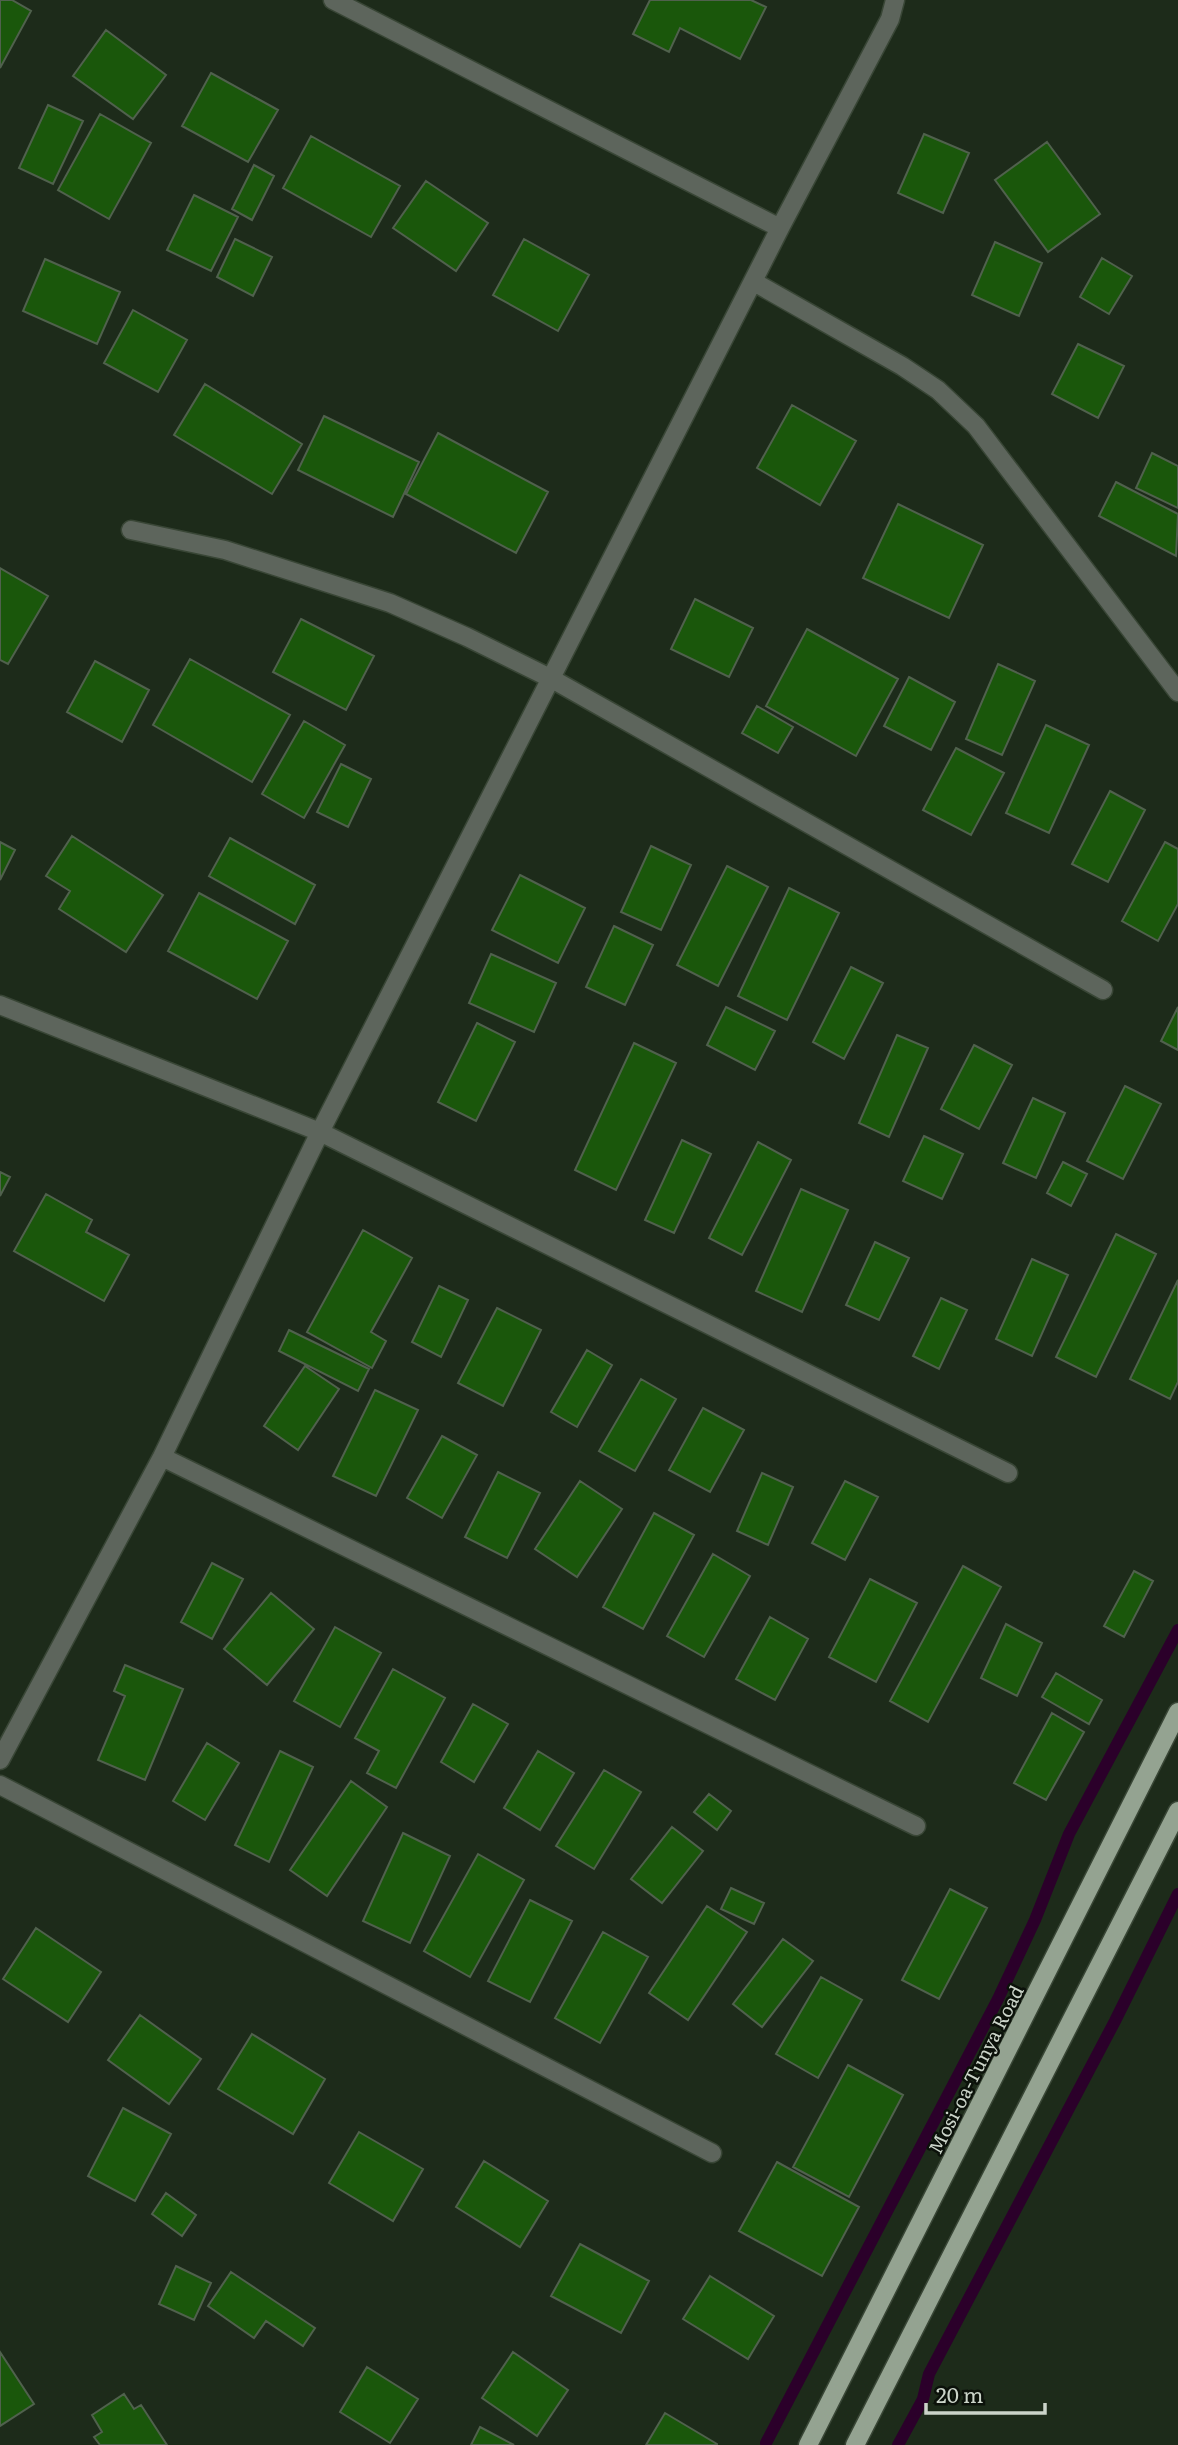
<svg xmlns="http://www.w3.org/2000/svg" width="1178" height="2445" viewBox="0 0 1178 2445" font-family="Literata,serif">
<rect width="100%" height="100%" fill="#1d2b1a"/>
<g fill="none" stroke-linecap="round" stroke-linejoin="round">
<path stroke="#2b002a" stroke-width="12" d="M 766,2443 L 998,1999 L 1035,1920 L 1069,1834 L 1178,1630
M 898,2445 L 923,2399 L 929,2374 L 1115,2021 L 1178,1894"/>
</g>
<path fill="#1a570b" stroke="#50614d" stroke-width="2" d="M 0,0 L 12,0 L 31,11 L 0,68 Z
M 650,0 L 751,0 L 766,7 L 740,59 L 680,28 L 669,52 L 633,34 Z
M 106,30 L 166,75 L 133,119 L 73,76 Z
M 211,73 L 278,110 L 248,162 L 182,126 Z
M 48,105 L 83,121 L 53,184 L 19,168 Z
M 100,114 L 151,143 L 109,219 L 58,190 Z
M 924,134 L 969,153 L 943,213 L 898,193 Z
M 311,136 L 400,186 L 371,237 L 283,188 Z
M 1047,142 L 1100,214 L 1048,252 L 995,180 Z
M 254,165 L 274,176 L 252,220 L 232,209 Z
M 426,181 L 488,223 L 456,271 L 393,228 Z
M 194,195 L 238,217 L 211,271 L 167,250 Z
M 235,239 L 272,257 L 253,296 L 217,277 Z
M 524,239 L 589,275 L 558,331 L 493,295 Z
M 995,242 L 1042,263 L 1019,316 L 972,295 Z
M 1102,258 L 1132,276 L 1109,314 L 1080,297 Z
M 45,259 L 120,292 L 97,344 L 23,311 Z
M 133,310 L 187,340 L 158,392 L 104,363 Z
M 1078,344 L 1124,366 L 1098,418 L 1052,394 Z
M 205,384 L 302,444 L 272,494 L 174,435 Z
M 792,405 L 856,441 L 820,505 L 757,468 Z
M 324,416 L 419,462 L 393,517 L 298,470 Z
M 438,433 L 548,492 L 516,553 L 406,494 Z
M 1152,453 L 1178,466 L 1178,508 L 1136,488 Z
M 1116,482 L 1178,514 L 1176,556 L 1099,516 Z
M 898,504 L 983,545 L 949,618 L 863,578 Z
M 0,568 L 48,596 L 8,664 L 0,660 Z
M 695,599 L 753,628 L 729,677 L 671,649 Z
M 301,619 L 374,656 L 346,710 L 273,672 Z
M 807,629 L 898,679 L 856,756 L 766,706 Z
M 190,659 L 290,715 L 252,782 L 153,725 Z
M 95,661 L 149,690 L 122,742 L 67,712 Z
M 998,664 L 1035,681 L 1002,755 L 966,739 Z
M 909,677 L 955,702 L 931,750 L 884,726 Z
M 757,706 L 793,727 L 778,753 L 742,733 Z
M 304,721 L 345,745 L 304,818 L 262,794 Z
M 1046,725 L 1089,745 L 1049,833 L 1006,813 Z
M 956,748 L 1004,773 L 971,835 L 923,810 Z
M 341,764 L 371,779 L 348,827 L 317,812 Z
M 1110,791 L 1145,810 L 1108,882 L 1072,864 Z
M 72,836 L 163,895 L 126,952 L 59,909 L 70,891 L 46,876 Z
M 230,838 L 315,885 L 295,924 L 209,876 Z
M 0,842 L 15,850 L 0,880 Z
M 1165,842 L 1178,849 L 1178,904 L 1158,941 L 1122,921 Z
M 651,846 L 691,865 L 661,930 L 621,912 Z
M 727,866 L 768,887 L 718,986 L 677,965 Z
M 520,875 L 585,908 L 558,963 L 492,930 Z
M 789,888 L 839,913 L 787,1020 L 738,996 Z
M 199,893 L 288,941 L 257,999 L 168,951 Z
M 614,926 L 653,945 L 625,1005 L 586,987 Z
M 491,954 L 556,983 L 534,1032 L 469,1003 Z
M 851,967 L 883,983 L 844,1059 L 813,1042 Z
M 726,1007 L 775,1031 L 755,1070 L 707,1045 Z
M 1178,1007 L 1178,1050 L 1161,1041 Z
M 477,1023 L 515,1042 L 476,1121 L 438,1102 Z
M 897,1035 L 928,1048 L 889,1137 L 859,1123 Z
M 634,1043 L 676,1063 L 616,1190 L 575,1170 Z
M 974,1045 L 1012,1065 L 979,1129 L 941,1109 Z
M 1125,1086 L 1161,1104 L 1123,1179 L 1087,1161 Z
M 1033,1098 L 1065,1113 L 1036,1178 L 1003,1163 Z
M 924,1136 L 963,1154 L 942,1199 L 903,1181 Z
M 682,1140 L 711,1154 L 674,1233 L 645,1220 Z
M 758,1142 L 791,1160 L 742,1255 L 709,1238 Z
M 1063,1162 L 1087,1174 L 1071,1206 L 1047,1193 Z
M 0,1172 L 10,1177 L 0,1196 Z
M 801,1189 L 848,1210 L 802,1312 L 756,1291 Z
M 46,1194 L 92,1220 L 86,1232 L 129,1255 L 104,1301 L 14,1251 Z
M 363,1230 L 412,1258 L 371,1332 L 386,1341 L 372,1368 L 307,1332 Z
M 1116,1234 L 1156,1254 L 1096,1377 L 1056,1357 Z
M 875,1242 L 909,1258 L 879,1320 L 846,1305 Z
M 1032,1259 L 1068,1275 L 1032,1356 L 996,1339 Z
M 1178,1280 L 1178,1382 L 1170,1399 L 1130,1379 Z
M 439,1286 L 468,1300 L 441,1357 L 412,1342 Z
M 941,1298 L 967,1310 L 939,1369 L 913,1356 Z
M 497,1308 L 541,1330 L 503,1406 L 458,1383 Z
M 289,1330 L 369,1369 L 358,1391 L 279,1351 Z
M 587,1350 L 612,1365 L 577,1427 L 551,1412 Z
M 305,1366 L 339,1389 L 298,1450 L 264,1426 Z
M 641,1379 L 676,1399 L 635,1471 L 599,1451 Z
M 375,1390 L 418,1410 L 376,1496 L 333,1476 Z
M 703,1408 L 744,1430 L 710,1492 L 669,1470 Z
M 442,1436 L 477,1455 L 442,1518 L 407,1498 Z
M 498,1472 L 540,1493 L 507,1558 L 465,1537 Z
M 762,1473 L 793,1487 L 768,1545 L 737,1531 Z
M 580,1481 L 622,1509 L 577,1577 L 535,1549 Z
M 845,1481 L 878,1497 L 845,1560 L 812,1543 Z
M 654,1513 L 694,1535 L 643,1629 L 603,1607 Z
M 713,1554 L 750,1576 L 704,1657 L 667,1636 Z
M 212,1563 L 243,1579 L 212,1639 L 181,1622 Z
M 963,1566 L 1001,1587 L 928,1722 L 890,1701 Z
M 1134,1571 L 1153,1581 L 1124,1637 L 1104,1626 Z
M 870,1579 L 917,1603 L 876,1682 L 829,1657 Z
M 271,1593 L 314,1629 L 267,1685 L 224,1649 Z
M 770,1617 L 808,1639 L 775,1700 L 736,1679 Z
M 1006,1624 L 1042,1643 L 1017,1696 L 981,1678 Z
M 335,1627 L 381,1653 L 340,1727 L 294,1701 Z
M 125,1665 L 183,1689 L 145,1780 L 98,1760 L 125,1696 L 114,1691 Z
M 393,1669 L 445,1698 L 396,1788 L 367,1773 L 379,1751 L 355,1738 Z
M 1056,1673 L 1102,1700 L 1089,1724 L 1042,1697 Z
M 473,1704 L 508,1724 L 474,1782 L 441,1762 Z
M 1052,1713 L 1084,1732 L 1046,1800 L 1014,1783 Z
M 207,1743 L 239,1763 L 205,1820 L 173,1801 Z
M 280,1751 L 313,1767 L 269,1862 L 235,1845 Z
M 538,1751 L 574,1773 L 540,1830 L 504,1808 Z
M 604,1770 L 641,1792 L 594,1869 L 556,1846 Z
M 351,1781 L 387,1807 L 327,1896 L 290,1870 Z
M 709,1794 L 731,1811 L 717,1830 L 694,1812 Z
M 672,1827 L 703,1851 L 662,1903 L 631,1879 Z
M 403,1833 L 450,1856 L 410,1943 L 363,1921 Z
M 478,1854 L 524,1880 L 470,1977 L 424,1951 Z
M 731,1888 L 764,1903 L 754,1924 L 721,1909 Z
M 950,1889 L 987,1908 L 939,1999 L 902,1980 Z
M 530,1900 L 572,1921 L 530,2002 L 488,1981 Z
M 707,1906 L 747,1932 L 688,2020 L 649,1993 Z
M 36,1928 L 101,1972 L 68,2022 L 3,1979 Z
M 603,1932 L 648,1957 L 600,2043 L 555,2018 Z
M 783,1939 L 813,1961 L 762,2027 L 733,2004 Z
M 821,1977 L 862,2000 L 818,2078 L 776,2054 Z
M 140,2015 L 201,2059 L 169,2104 L 108,2060 Z
M 252,2034 L 325,2079 L 293,2134 L 218,2089 Z
M 848,2065 L 903,2095 L 849,2197 L 793,2167 Z
M 123,2108 L 171,2134 L 135,2201 L 88,2176 Z
M 359,2132 L 423,2169 L 393,2221 L 329,2183 Z
M 484,2161 L 548,2201 L 520,2247 L 456,2207 Z
M 777,2162 L 859,2207 L 822,2276 L 739,2231 Z
M 166,2193 L 196,2215 L 182,2236 L 152,2214 Z
M 580,2244 L 649,2281 L 621,2333 L 551,2296 Z
M 176,2266 L 211,2283 L 194,2320 L 159,2304 Z
M 231,2272 L 315,2328 L 303,2346 L 266,2321 L 254,2338 L 208,2306 Z
M 710,2276 L 774,2316 L 748,2359 L 683,2319 Z
M 0,2352 L 34,2404 L 0,2426 Z
M 513,2352 L 568,2390 L 537,2436 L 482,2398 Z
M 367,2367 L 418,2399 L 390,2443 L 340,2412 Z
M 124,2394 L 134,2409 L 141,2405 L 167,2445 L 100,2445 L 94,2437 L 102,2432 L 92,2415 Z
M 665,2413 L 717,2444 L 717,2445 L 646,2445 Z
M 480,2427 L 514,2445 L 471,2445 Z"/>
<g fill="none" stroke-linecap="round" stroke-linejoin="round">
<defs>
<path id="minor" d="M 333,0 L 780,228
M 754,282 L 902,366 L 938,390 L 976,426 L 1178,692
M 131,530 L 225,550 L 390,603 L 467,637 L 552,679 L 1103,990
M 0,1005 L 320,1132 L 1008,1473
M 162,1457 L 916,1826
M 0,1760 L 162,1457 L 320,1132 L 780,228 L 890,19 L 895,0
M 0,1785 L 712,2153"/>
<path id="major" d="M 808,2445 L 1178,1712
M 855,2445 L 1178,1811"/>
</defs>
<use href="#minor" stroke="#394636" stroke-width="21"/>
<use href="#major" stroke="#394636" stroke-width="21"/>
<use href="#minor" stroke="#5d655c" stroke-width="18"/>
<use href="#major" stroke="#94a391" stroke-width="18"/>
</g>
<g text-anchor="middle" dominant-baseline="central" stroke-width="5" stroke-linejoin="round" paint-order="stroke">
<g font-size="19" fill="#cbd4c9" stroke="#0b110a">
<text transform="translate(975 2069) rotate(-63)">Mosi-oa-Tunya Road</text>
</g>
</g>
<path d="M926 2403v10h119v-10" fill="none" stroke="#cbd4c9" stroke-width="3.5"/>
<text x="936" y="2403" font-size="21" fill="#cbd4c9" stroke="#0b110a" stroke-width="5" paint-order="stroke">20 m</text>
</svg>
